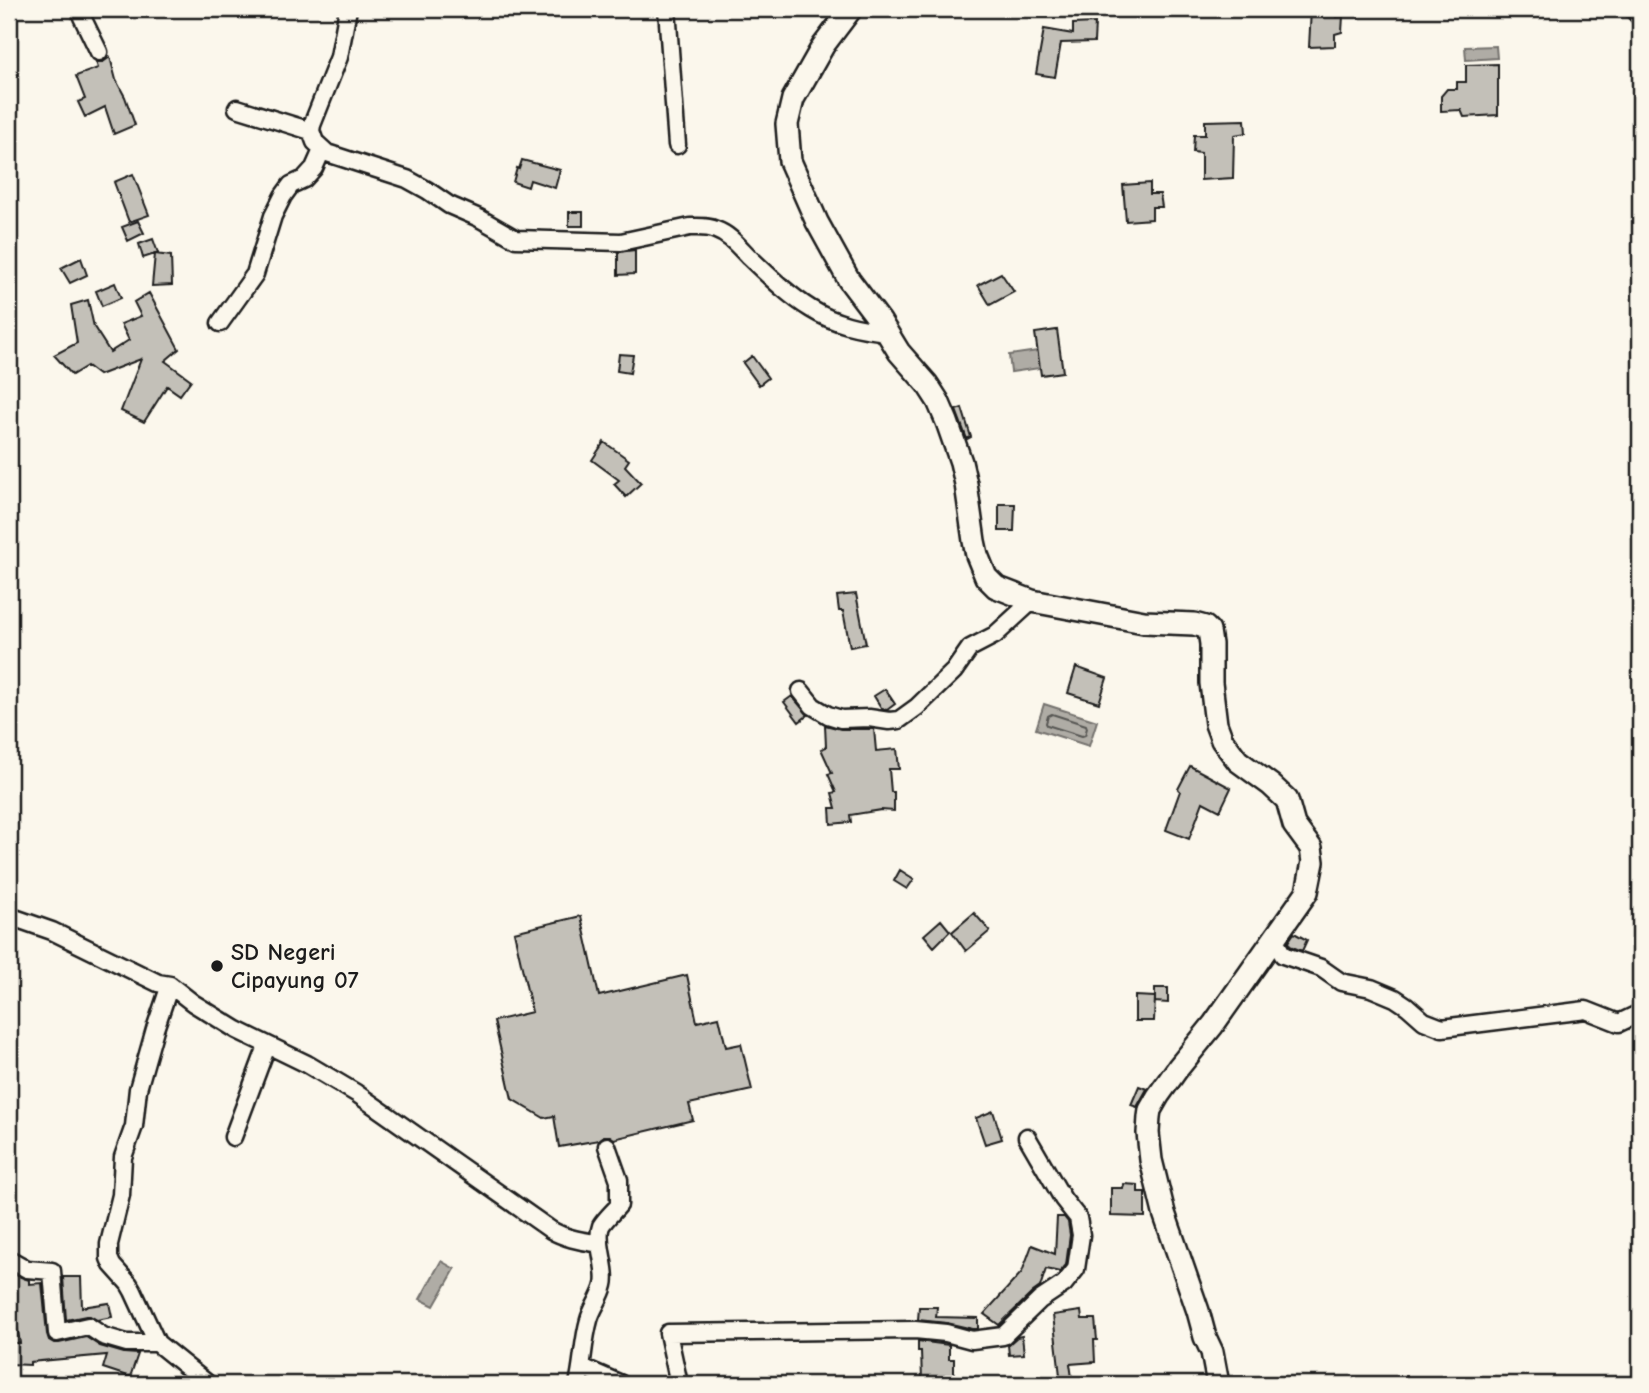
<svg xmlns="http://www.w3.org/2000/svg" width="1649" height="1393" viewBox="0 0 1649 1393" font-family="'Comic Neue',sans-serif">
<rect width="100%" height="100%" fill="#fbf7ec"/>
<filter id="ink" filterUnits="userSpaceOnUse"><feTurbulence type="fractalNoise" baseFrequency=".0143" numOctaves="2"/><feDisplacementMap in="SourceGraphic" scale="14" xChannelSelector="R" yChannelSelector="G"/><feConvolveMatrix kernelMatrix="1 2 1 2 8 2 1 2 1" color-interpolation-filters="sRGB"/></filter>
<g filter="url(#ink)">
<path fill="#afaca5" stroke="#74726e" stroke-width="2" d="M 1496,46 L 1497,58 L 1466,60 L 1465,47 Z
M 1038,351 L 1040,368 L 1011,372 L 1009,355 Z
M 1044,704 L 1097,721 L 1089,746 L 1036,729 Z
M 441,1261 L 455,1269 L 434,1306 L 420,1299 Z"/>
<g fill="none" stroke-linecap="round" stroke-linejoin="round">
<path stroke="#575653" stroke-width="2" d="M 1052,714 L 1086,725 L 1087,728 L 1085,735 L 1082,736 L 1047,725 L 1046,723 L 1048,716 Z"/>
</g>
<path fill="#c3c0b8" stroke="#1c1c1c" stroke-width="2" d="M 1311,9 L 1336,9 L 1336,17 L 1343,16 L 1342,32 L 1335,34 L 1335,46 L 1309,47 Z
M 1095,23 L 1094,42 L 1061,43 L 1055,77 L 1036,74 L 1044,29 L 1073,34 L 1073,24 Z
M 110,57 L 116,80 L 125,97 L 135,125 L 114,134 L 105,107 L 85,117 L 78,102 L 85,99 L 76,76 L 98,68 L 96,62 L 103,62 Z
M 1498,64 L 1498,115 L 1464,117 L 1461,110 L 1441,111 L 1441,96 L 1447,89 L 1457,89 L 1457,82 L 1466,82 L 1466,65 Z
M 1245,120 L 1246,133 L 1234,135 L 1233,178 L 1201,180 L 1201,153 L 1193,152 L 1194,135 L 1205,135 L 1205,121 Z
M 522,160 L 560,170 L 555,188 L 530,180 L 528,187 L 513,182 L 517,168 L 519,169 Z
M 133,174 L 149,215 L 129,222 L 114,182 Z
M 1150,183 L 1150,194 L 1160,194 L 1162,207 L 1152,207 L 1152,219 L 1126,221 L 1123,185 Z
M 569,212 L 583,212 L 583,226 L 569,226 Z
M 138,221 L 144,233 L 128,241 L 122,227 Z
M 153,239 L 158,253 L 143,258 L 139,244 Z
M 635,250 L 635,274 L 618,275 L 618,252 Z
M 155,254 L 171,256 L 172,285 L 152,286 Z
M 81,258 L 87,275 L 70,283 L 61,268 Z
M 1001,273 L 1014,292 L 990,305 L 978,285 Z
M 115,283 L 121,298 L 102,306 L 96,291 Z
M 149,293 L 179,349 L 165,361 L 191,380 L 180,395 L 167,386 L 144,422 L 121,411 L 141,359 L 99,375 L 87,366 L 72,375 L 54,355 L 77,343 L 71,305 L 88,300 L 94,327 L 110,352 L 129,340 L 121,324 L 141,316 L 134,302 Z
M 1057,330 L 1063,372 L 1041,375 L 1035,333 Z
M 619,354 L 633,355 L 630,373 L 617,371 Z
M 752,356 L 768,378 L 759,385 L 743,363 Z
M 962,408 L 971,437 L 967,439 L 956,410 Z
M 604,442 L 629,460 L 625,466 L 641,483 L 626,497 L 614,484 L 619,480 L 592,460 Z
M 999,504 L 1015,504 L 1014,531 L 999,531 Z
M 856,594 L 866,644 L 850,647 L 843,611 L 839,611 L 837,596 Z
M 1076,667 L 1107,678 L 1099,703 L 1068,693 Z
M 885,689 L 895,704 L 887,710 L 882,709 L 874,696 Z
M 792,696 L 808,715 L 799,722 L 784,702 Z
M 825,725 L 841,729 L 874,729 L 876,751 L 897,749 L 899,769 L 889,769 L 891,792 L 894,792 L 894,811 L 881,810 L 850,815 L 851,822 L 831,824 L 830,808 L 836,808 L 832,793 L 836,792 L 828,774 L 832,773 L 821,749 L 826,747 Z
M 1190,766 L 1231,788 L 1220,811 L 1203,802 L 1189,839 L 1166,830 L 1180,791 L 1178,789 Z
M 900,870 L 914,879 L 907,889 L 894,881 Z
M 974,913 L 990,931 L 966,951 L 952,932 Z
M 581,916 L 599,996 L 687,975 L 697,1022 L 719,1017 L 726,1047 L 741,1044 L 752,1090 L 689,1104 L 693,1120 L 614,1139 L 610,1136 L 604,1136 L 599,1140 L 559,1147 L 554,1116 L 544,1118 L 512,1099 L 494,1021 L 532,1012 L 514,932 Z
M 941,920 L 950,931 L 934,947 L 924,935 Z
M 1294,933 L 1307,940 L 1302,951 L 1290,946 L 1288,942 Z
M 1155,988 L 1168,988 L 1168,1003 L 1155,1002 Z
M 1135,996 L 1155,997 L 1154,1021 L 1135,1021 Z
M 1139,1086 L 1147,1089 L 1137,1107 L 1131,1105 Z
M 993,1111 L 1002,1139 L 985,1144 L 976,1118 Z
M 1124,1184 L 1138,1185 L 1138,1192 L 1145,1192 L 1145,1217 L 1111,1216 L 1111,1188 L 1123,1188 Z
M 1057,1217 L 1064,1217 L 1068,1222 L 1070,1235 L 1066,1265 L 1060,1272 L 1046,1269 L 1040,1287 L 1033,1292 L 999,1325 L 984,1314 L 1022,1272 L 1032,1245 L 1055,1254 Z
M 13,1274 L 29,1280 L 29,1284 L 42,1283 L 47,1334 L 49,1340 L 54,1343 L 59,1343 L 86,1337 L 100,1346 L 124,1353 L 138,1354 L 130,1377 L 103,1368 L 107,1355 L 30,1362 L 30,1365 L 9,1364 L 9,1343 L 20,1343 L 12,1298 L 9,1299 L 9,1275 L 13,1275 Z
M 63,1277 L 81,1277 L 82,1307 L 109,1303 L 112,1317 L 97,1320 L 90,1316 L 86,1316 L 66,1320 Z
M 919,1307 L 937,1307 L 936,1317 L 978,1318 L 978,1329 L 973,1329 L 947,1323 L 918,1320 Z
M 1081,1311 L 1082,1319 L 1095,1319 L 1097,1340 L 1094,1340 L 1095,1362 L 1070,1364 L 1073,1384 L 1061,1384 L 1053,1315 Z
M 1022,1336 L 1024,1354 L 1009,1355 L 1008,1345 L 1017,1337 Z
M 918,1341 L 949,1345 L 949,1359 L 954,1359 L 954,1380 L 939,1379 L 922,1380 L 921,1351 L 918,1351 Z"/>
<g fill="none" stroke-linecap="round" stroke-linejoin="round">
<defs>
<path id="street" d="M 83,9 L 82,17 L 99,52
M 348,9 L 339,57 L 312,125 L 311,131 L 315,142 L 327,153 L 407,179 L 427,190 L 449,205 L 479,218 L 516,239 L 621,242 L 690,227 C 699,227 708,226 716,230 C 730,235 739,247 749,257 C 768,275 788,295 811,309 C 835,324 860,329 887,332
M 667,9 L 677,145
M 1633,9 L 1640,17
M 237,108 L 311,131
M 220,323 L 255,274 L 273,216 L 283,196 L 291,185 L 304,179 L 314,168 L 322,150
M 801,691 L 813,706 L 828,715 L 841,719 L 869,718 L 889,721 L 899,720 L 917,707 L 954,671 L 970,648 L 995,635 L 1032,601
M 9,916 L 52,931 L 158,983 L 170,985 L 193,1003 L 237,1030 L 307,1064 L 356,1093 L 551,1230 C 566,1239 583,1241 600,1244
M 1274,939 L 1283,955 L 1321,968 L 1341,982 L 1371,988 L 1395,998 L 1407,1006 L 1424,1021 L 1442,1028 L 1586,1010 L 1619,1023 L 1640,1013
M 170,985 L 155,1029 L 138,1089 L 134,1126 L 123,1157 L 121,1195 L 109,1244 L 109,1258 L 112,1265 L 129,1284 L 133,1291 L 157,1343 L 208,1384
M 233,1137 L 267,1046
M 9,1259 L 27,1269 L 52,1271 L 57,1333 L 88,1326 L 103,1336 L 127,1343 L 157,1343
M 582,1367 L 621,1384
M 578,1384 C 583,1363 583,1341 589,1320 C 592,1308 601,1298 604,1285 C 608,1269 595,1241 601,1226 C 605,1219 614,1211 619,1205 L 619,1180 L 607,1146
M 679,1384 L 668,1333 L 915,1330 L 946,1333 L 972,1340 L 1003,1336 L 1040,1300 L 1064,1284 L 1076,1269 L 1081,1235 L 1078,1218 L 1063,1199 L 1027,1137"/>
<path id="secondary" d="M 851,9 L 823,46 L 793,99 L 787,124 L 790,161 L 817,222 L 849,280 L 880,321 L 899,352 L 927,384 L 938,401 L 947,422 L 961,462 L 966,484 L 974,541 L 977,555 L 986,577 L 996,587 L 1032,601 L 1144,622 L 1194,624 L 1205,627 L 1209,631 L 1211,644 L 1211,683 L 1216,724 L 1222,740 L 1238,761 L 1271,785 L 1287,800 L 1294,825 L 1311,848 L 1313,862 L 1307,892 L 1213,1025 L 1178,1068 L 1158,1096 L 1150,1110 L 1149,1117 L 1148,1133 L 1151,1160 L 1164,1213 L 1198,1311 L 1205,1337 L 1212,1352 L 1218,1384"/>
</defs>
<use href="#street" stroke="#1c1c1c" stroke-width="21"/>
<use href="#secondary" stroke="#1c1c1c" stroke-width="26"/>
<use href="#street" stroke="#fbf7ec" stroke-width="16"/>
<use href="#secondary" stroke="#fbf7ec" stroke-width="21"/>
</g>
</g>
<circle fill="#1c1c1c" stroke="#fbf7ec" stroke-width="2.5" cx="217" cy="966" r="7"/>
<g text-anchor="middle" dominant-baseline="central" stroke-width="6" stroke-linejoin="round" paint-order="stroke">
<g font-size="24" font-weight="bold" fill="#1c1c1c" stroke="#fbf7ec" text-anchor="start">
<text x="231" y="952">SD Negeri<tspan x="231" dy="28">Cipayung 07</tspan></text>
</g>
</g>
<rect width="1649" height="1393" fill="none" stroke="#fbf7ec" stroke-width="35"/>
<rect x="18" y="18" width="1614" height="1358" fill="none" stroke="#1c1c1c" stroke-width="2.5" filter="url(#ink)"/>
</svg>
